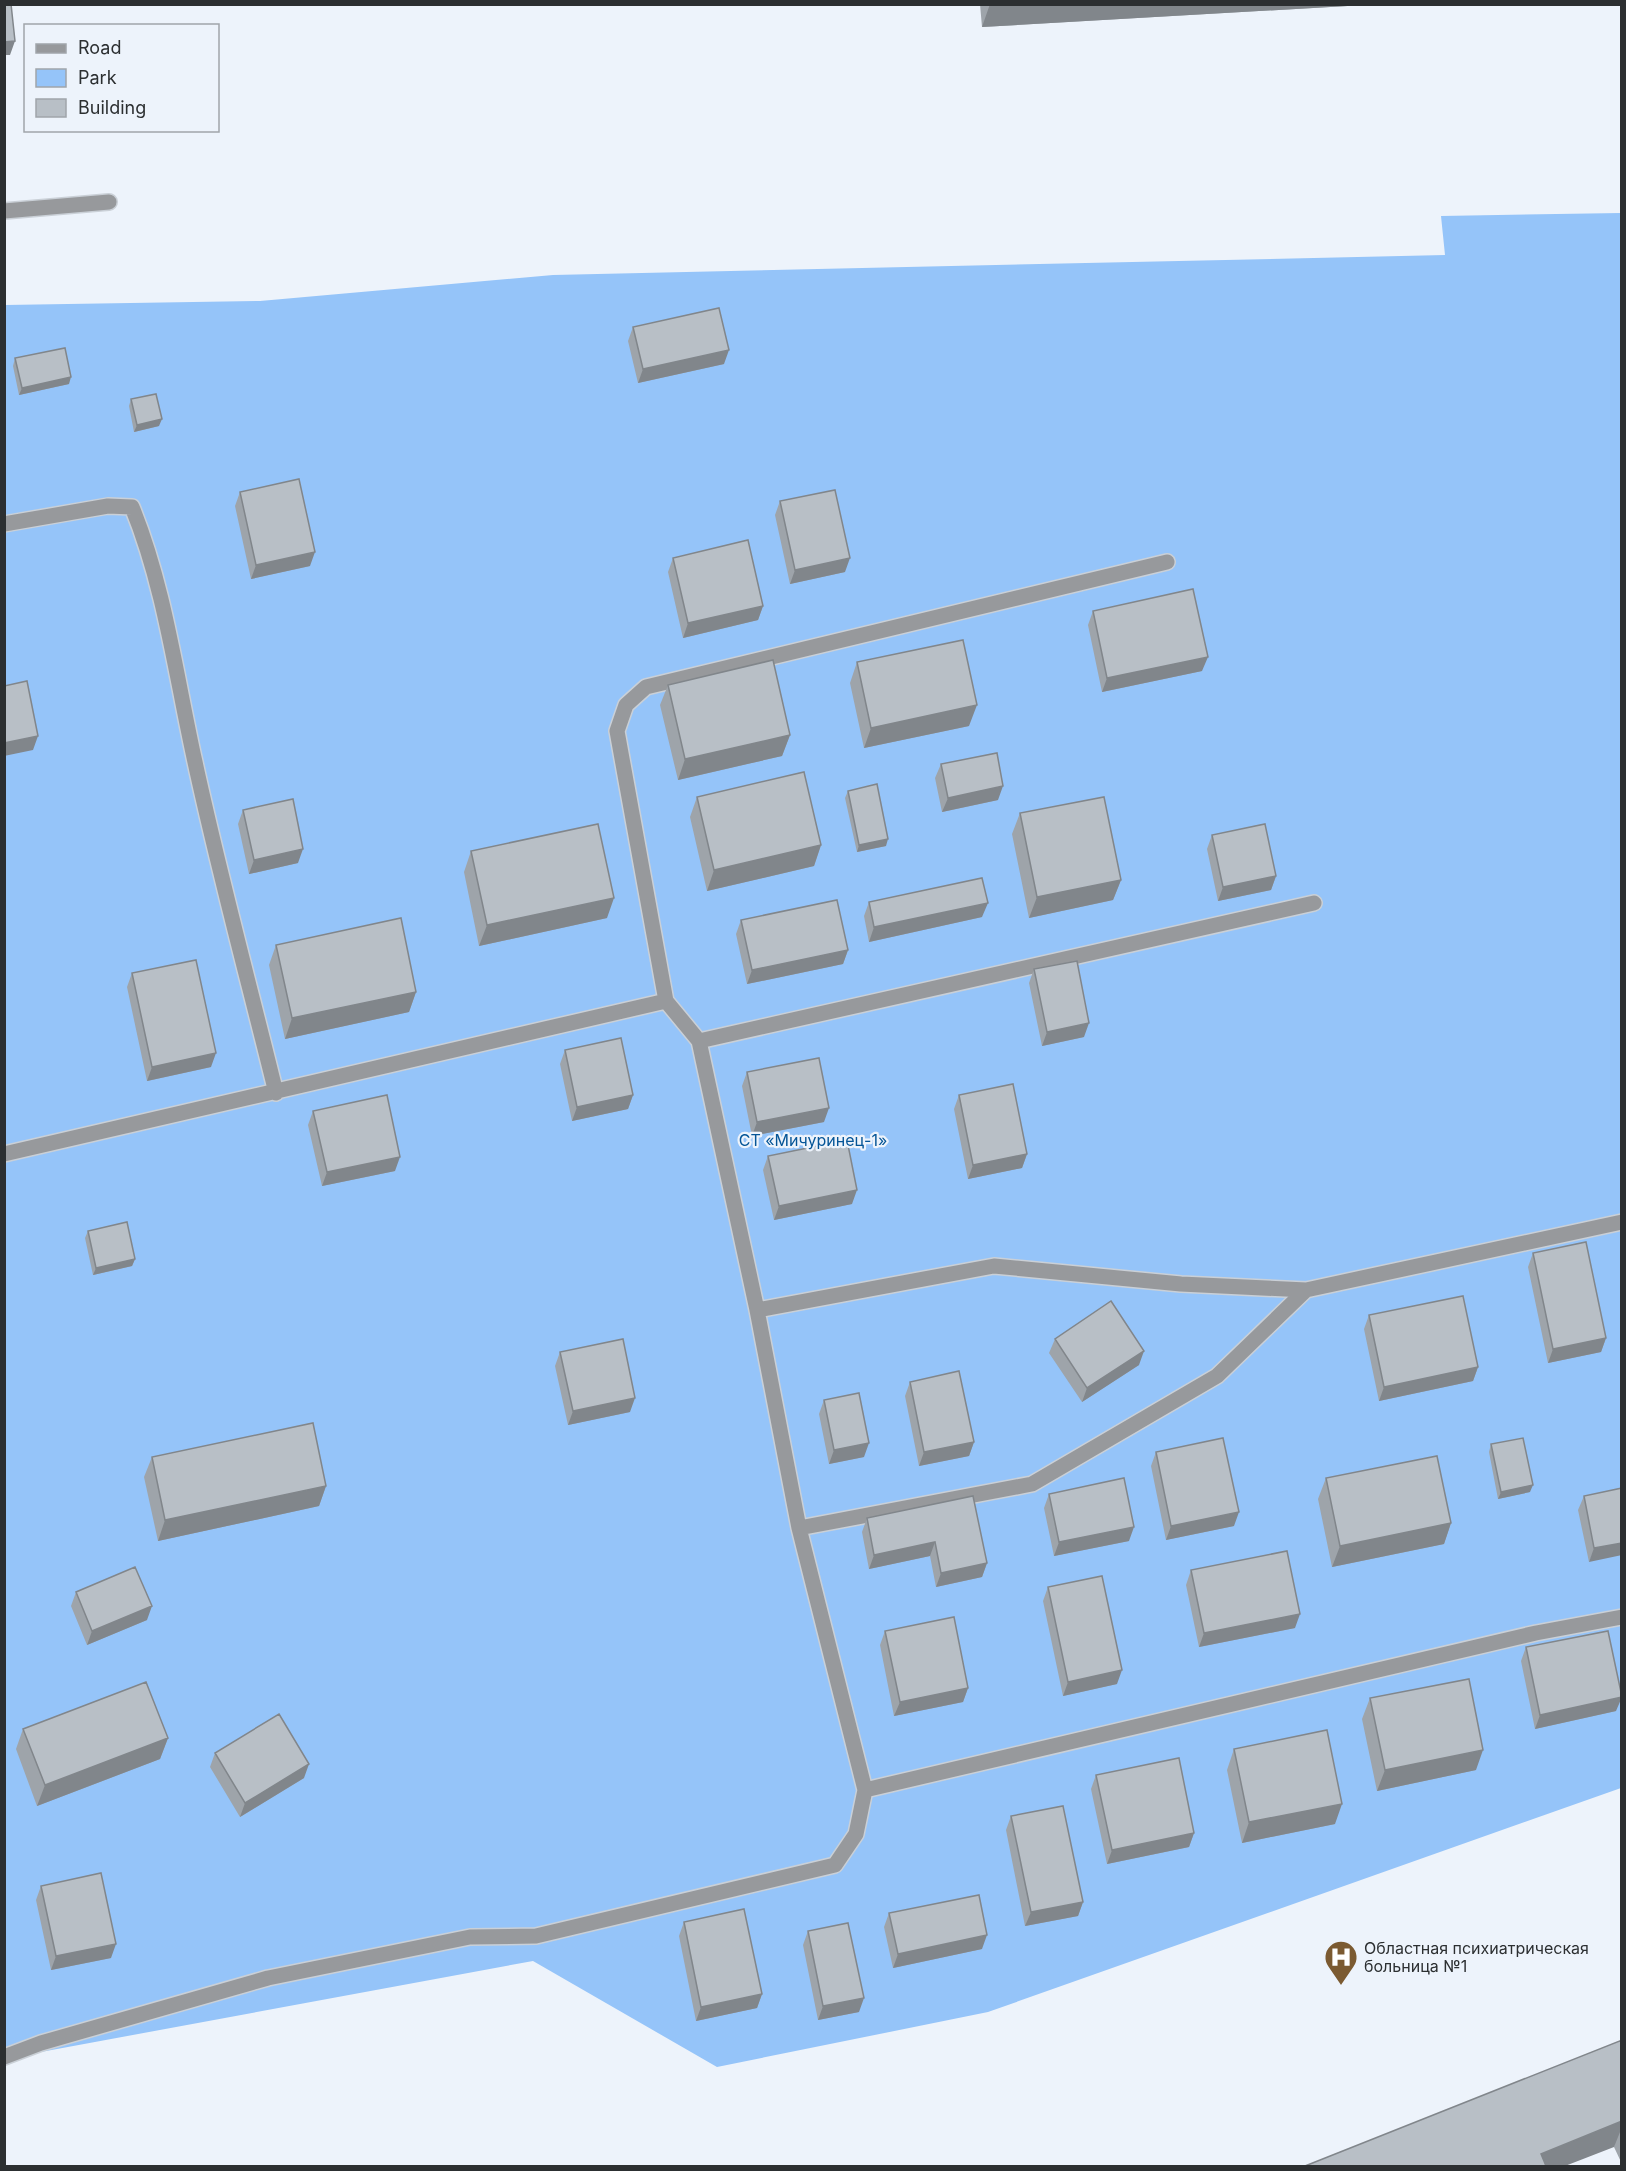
<svg xmlns="http://www.w3.org/2000/svg" width="1626" height="2171" viewBox="0 0 1626 2171" font-family="Inter,sans-serif">
<rect width="100%" height="100%" fill="#edf3fb"/>
<path fill="#95c4f9" d="M 1621,213 L 1621,1788 L 988,2012 L 717,2067 L 533,1961 L 30,2054 L 5,2063 L 5,305 L 260,301 L 553,275 L 1445,255 L 1441,216 Z"/>
<g fill="none" stroke-linecap="round" stroke-linejoin="round">
<defs>
<path id="minor" d="M 4,211 L 109,202
M 4,524 L 108,506 L 132,507 C 165,588 176,677 195,762 C 219,873 249,983 276,1093
M 699,1041 L 1314,903
M 4,1154 L 666,1001
M 1306,1290 L 1217,1376 L 1032,1484 L 799,1528 L 757,1310 L 994,1266 L 1181,1284 L 1306,1290 L 1622,1222
M 757,1310 L 699,1041 L 666,1001 L 617,731 L 626,705 L 646,687 L 1167,562
M 865,1790 L 1536,1633 L 1622,1617
M 4,2057 L 41,2043 L 268,1978 L 470,1937 L 536,1936 L 835,1865 L 856,1834 L 865,1790 L 799,1528"/>
</defs>
<use href="#minor" stroke="#cad0d7" stroke-width="18"/>
<use href="#minor" stroke="#97999c" stroke-width="15"/>
</g>
<path fill="#9ea4aa" d="M 980,4 L 1382,4 L 982,27 Z
M 633,327 L 724,364 L 638,383 L 628,341 Z
M 15,358 L 69,384 L 19,395 L 13,366 Z
M 131,399 L 159,426 L 134,432 L 129,406 Z
M 240,492 L 310,566 L 251,579 L 235,506 Z
M 780,501 L 845,572 L 790,584 L 775,515 Z
M 673,558 L 763,606 L 758,620 L 683,638 L 668,572 Z
M 1093,611 L 1202,671 L 1102,692 L 1088,625 Z
M 857,662 L 969,726 L 864,748 L 850,683 Z
M 668,685 L 790,735 L 782,756 L 678,780 L 660,705 Z
M 941,764 L 998,800 L 942,812 L 935,778 Z
M 848,791 L 886,846 L 857,852 L 845,798 Z
M 697,797 L 821,845 L 814,866 L 707,891 L 690,817 Z
M 243,810 L 298,863 L 249,874 L 238,824 Z
M 1020,813 L 1121,880 L 1113,900 L 1029,918 L 1012,834 Z
M 1212,835 L 1276,876 L 1271,890 L 1218,901 L 1207,849 Z
M 471,851 L 607,918 L 479,946 L 464,872 Z
M 869,902 L 982,917 L 869,942 L 864,916 Z
M 741,920 L 848,950 L 843,964 L 747,984 L 736,934 Z
M 276,945 L 416,992 L 409,1012 L 285,1039 L 269,965 Z
M 1034,969 L 1084,1037 L 1042,1046 L 1029,983 Z
M 132,973 L 211,1067 L 147,1081 L 127,987 Z
M 565,1050 L 633,1095 L 628,1109 L 572,1121 L 560,1064 Z
M 747,1072 L 824,1122 L 752,1136 L 742,1086 Z
M 959,1095 L 1027,1154 L 1022,1168 L 968,1179 L 954,1109 Z
M 313,1111 L 395,1171 L 322,1186 L 308,1125 Z
M 768,1156 L 852,1204 L 774,1220 L 763,1170 Z
M 88,1231 L 135,1259 L 132,1266 L 93,1275 L 85,1238 Z
M 1533,1253 L 1606,1338 L 1601,1352 L 1548,1363 L 1528,1267 Z
M 1369,1315 L 1478,1367 L 1473,1381 L 1379,1401 L 1364,1329 Z
M 1055,1339 L 1139,1365 L 1082,1402 L 1049,1353 Z
M 560,1352 L 630,1412 L 568,1425 L 555,1366 Z
M 910,1382 L 974,1442 L 969,1456 L 919,1466 L 905,1396 Z
M 824,1400 L 864,1457 L 829,1464 L 819,1414 Z
M 1491,1444 L 1530,1492 L 1498,1499 L 1489,1452 Z
M 1156,1452 L 1234,1526 L 1166,1540 L 1151,1466 Z
M 152,1457 L 326,1486 L 319,1506 L 158,1541 L 144,1477 Z
M 1326,1478 L 1451,1523 L 1444,1544 L 1332,1567 L 1318,1499 Z
M 1622,1488 L 1589,1562 L 1578,1510 L 1584,1496 Z
M 1049,1494 L 1129,1541 L 1054,1556 L 1044,1508 Z
M 973,1496 L 987,1563 L 982,1577 L 936,1587 L 930,1556 L 869,1569 L 862,1532 L 867,1518 Z
M 1191,1570 L 1295,1628 L 1199,1647 L 1186,1585 Z
M 1048,1587 L 1117,1684 L 1063,1696 L 1043,1601 Z
M 76,1592 L 147,1620 L 87,1645 L 71,1606 Z
M 885,1631 L 968,1688 L 963,1702 L 894,1716 L 880,1645 Z
M 1526,1647 L 1616,1711 L 1535,1729 L 1521,1661 Z
M 1370,1698 L 1476,1770 L 1377,1791 L 1362,1719 Z
M 23,1729 L 168,1738 L 160,1759 L 37,1806 L 16,1749 Z
M 1234,1749 L 1335,1824 L 1242,1843 L 1227,1770 Z
M 215,1753 L 304,1778 L 240,1817 L 210,1767 Z
M 1096,1775 L 1194,1833 L 1189,1847 L 1107,1864 L 1091,1789 Z
M 1011,1816 L 1083,1902 L 1078,1916 L 1025,1926 L 1006,1830 Z
M 41,1886 L 111,1958 L 51,1970 L 36,1900 Z
M 889,1913 L 982,1949 L 893,1968 L 884,1927 Z
M 684,1922 L 762,1994 L 757,2008 L 696,2021 L 679,1936 Z
M 808,1931 L 859,2012 L 818,2020 L 803,1945 Z
M 1622,2040 L 1622,2164 L 1614,2147 Z"/>
<path fill="#81868b" d="M 990,4 L 1382,4 L 982,27 Z
M 15,41 L 10,55 L 4,55 L 4,42 Z
M 729,350 L 724,364 L 638,383 L 643,369 Z
M 71,377 L 69,384 L 19,395 L 22,388 Z
M 162,419 L 159,426 L 134,432 L 137,425 Z
M 315,552 L 310,566 L 251,579 L 256,565 Z
M 850,558 L 845,572 L 790,584 L 795,570 Z
M 763,606 L 758,620 L 683,638 L 688,623 Z
M 1208,657 L 1202,671 L 1102,692 L 1107,678 Z
M 977,705 L 969,726 L 864,748 L 871,728 Z
M 790,735 L 782,756 L 678,780 L 685,759 Z
M 38,736 L 33,750 L 4,756 L 4,743 Z
M 1003,786 L 998,800 L 942,812 L 948,798 Z
M 888,839 L 886,846 L 857,852 L 859,845 Z
M 821,845 L 814,866 L 707,891 L 714,870 Z
M 303,849 L 298,863 L 249,874 L 254,860 Z
M 1276,876 L 1271,890 L 1218,901 L 1223,887 Z
M 1121,880 L 1113,900 L 1029,918 L 1037,897 Z
M 614,898 L 607,918 L 479,946 L 487,925 Z
M 988,903 L 982,917 L 869,942 L 874,927 Z
M 848,950 L 843,964 L 747,984 L 752,970 Z
M 416,992 L 409,1012 L 285,1039 L 292,1018 Z
M 1089,1023 L 1084,1037 L 1042,1046 L 1047,1032 Z
M 216,1053 L 211,1067 L 147,1081 L 152,1067 Z
M 633,1095 L 628,1109 L 572,1121 L 577,1107 Z
M 829,1108 L 824,1122 L 752,1136 L 757,1122 Z
M 1027,1154 L 1022,1168 L 968,1179 L 973,1165 Z
M 400,1157 L 395,1171 L 322,1186 L 327,1172 Z
M 857,1190 L 852,1204 L 774,1220 L 779,1206 Z
M 135,1259 L 132,1266 L 93,1275 L 96,1268 Z
M 1606,1338 L 1601,1352 L 1548,1363 L 1553,1349 Z
M 1144,1351 L 1139,1365 L 1082,1402 L 1087,1388 Z
M 1478,1367 L 1473,1381 L 1379,1401 L 1384,1387 Z
M 635,1398 L 630,1412 L 568,1425 L 573,1411 Z
M 974,1442 L 969,1456 L 919,1466 L 924,1452 Z
M 869,1443 L 864,1457 L 829,1464 L 834,1450 Z
M 1533,1485 L 1530,1492 L 1498,1499 L 1501,1492 Z
M 326,1486 L 319,1506 L 158,1541 L 165,1520 Z
M 1239,1512 L 1234,1526 L 1166,1540 L 1171,1526 Z
M 1451,1523 L 1444,1544 L 1332,1567 L 1340,1546 Z
M 1134,1527 L 1129,1541 L 1054,1556 L 1059,1542 Z
M 935,1542 L 930,1556 L 869,1569 L 874,1555 Z
M 1622,1543 L 1622,1555 L 1589,1562 L 1594,1548 Z
M 987,1563 L 982,1577 L 936,1587 L 941,1573 Z
M 152,1606 L 147,1620 L 87,1645 L 92,1631 Z
M 1300,1614 L 1295,1628 L 1199,1647 L 1204,1633 Z
M 1122,1670 L 1117,1684 L 1063,1696 L 1068,1682 Z
M 968,1688 L 963,1702 L 894,1716 L 900,1702 Z
M 1622,1697 L 1616,1711 L 1535,1729 L 1540,1715 Z
M 168,1738 L 160,1759 L 37,1806 L 45,1785 Z
M 1483,1750 L 1476,1770 L 1377,1791 L 1385,1770 Z
M 309,1764 L 304,1778 L 240,1817 L 245,1803 Z
M 1342,1804 L 1335,1824 L 1242,1843 L 1249,1822 Z
M 1194,1833 L 1189,1847 L 1107,1864 L 1112,1850 Z
M 1083,1902 L 1078,1916 L 1025,1926 L 1031,1912 Z
M 987,1935 L 982,1949 L 893,1968 L 898,1954 Z
M 116,1944 L 111,1958 L 51,1970 L 56,1956 Z
M 762,1994 L 757,2008 L 696,2021 L 701,2007 Z
M 864,1998 L 859,2012 L 818,2020 L 823,2006 Z
M 1622,2121 L 1622,2127 L 1614,2147 L 1565,2166 L 1536,2166 L 1541,2154 Z"/>
<path fill="#b8bfc6" stroke="#81868b" stroke-width="1.5" d="M 4,4 L 11,4 L 15,41 L 4,42 Z
M 719,308 L 729,350 L 643,369 L 633,327 Z
M 65,348 L 71,377 L 22,388 L 15,358 Z
M 156,394 L 162,419 L 137,425 L 131,399 Z
M 299,479 L 315,552 L 256,565 L 240,492 Z
M 835,490 L 850,558 L 795,570 L 780,501 Z
M 748,540 L 763,606 L 688,623 L 673,558 Z
M 1193,589 L 1208,657 L 1107,678 L 1093,611 Z
M 963,640 L 977,705 L 871,728 L 857,662 Z
M 773,660 L 790,735 L 685,759 L 668,685 Z
M 27,681 L 38,736 L 4,743 L 4,686 Z
M 997,753 L 1003,786 L 948,798 L 941,764 Z
M 804,772 L 821,845 L 714,870 L 697,797 Z
M 877,784 L 888,839 L 859,845 L 848,791 Z
M 1104,797 L 1121,880 L 1037,897 L 1020,813 Z
M 293,799 L 303,849 L 254,860 L 243,810 Z
M 598,824 L 614,898 L 487,925 L 471,851 Z
M 1265,824 L 1276,876 L 1223,887 L 1212,835 Z
M 982,878 L 988,903 L 874,927 L 869,902 Z
M 837,900 L 848,950 L 752,970 L 741,920 Z
M 401,918 L 416,992 L 292,1018 L 276,945 Z
M 196,960 L 216,1053 L 152,1067 L 132,973 Z
M 1077,961 L 1089,1023 L 1047,1032 L 1034,969 Z
M 621,1038 L 633,1095 L 577,1107 L 565,1050 Z
M 819,1058 L 829,1108 L 757,1122 L 747,1072 Z
M 1013,1084 L 1027,1154 L 973,1165 L 959,1095 Z
M 387,1095 L 400,1157 L 327,1172 L 313,1111 Z
M 847,1140 L 857,1190 L 779,1206 L 768,1156 Z
M 127,1222 L 135,1259 L 96,1268 L 88,1231 Z
M 1586,1242 L 1606,1338 L 1553,1349 L 1533,1253 Z
M 1463,1296 L 1478,1367 L 1384,1387 L 1369,1315 Z
M 1111,1301 L 1144,1351 L 1087,1388 L 1055,1339 Z
M 623,1339 L 635,1398 L 573,1411 L 560,1352 Z
M 959,1371 L 974,1442 L 924,1452 L 910,1382 Z
M 859,1393 L 869,1443 L 834,1450 L 824,1400 Z
M 313,1423 L 326,1486 L 165,1520 L 152,1457 Z
M 1223,1438 L 1239,1512 L 1171,1526 L 1156,1452 Z
M 1523,1438 L 1533,1485 L 1501,1492 L 1491,1444 Z
M 1437,1456 L 1451,1523 L 1340,1546 L 1326,1478 Z
M 1124,1478 L 1134,1527 L 1059,1542 L 1049,1494 Z
M 1622,1488 L 1622,1543 L 1594,1548 L 1584,1496 Z
M 973,1496 L 987,1563 L 941,1573 L 935,1542 L 874,1555 L 867,1518 Z
M 1287,1551 L 1300,1614 L 1204,1633 L 1191,1570 Z
M 135,1567 L 152,1606 L 92,1631 L 76,1592 Z
M 1102,1576 L 1122,1670 L 1068,1682 L 1048,1587 Z
M 954,1617 L 968,1688 L 900,1702 L 885,1631 Z
M 1608,1631 L 1622,1697 L 1540,1715 L 1526,1647 Z
M 1469,1679 L 1483,1750 L 1385,1770 L 1370,1698 Z
M 146,1682 L 168,1738 L 45,1785 L 23,1729 Z
M 279,1714 L 309,1764 L 245,1803 L 215,1753 Z
M 1327,1730 L 1342,1804 L 1249,1822 L 1234,1749 Z
M 1179,1758 L 1194,1833 L 1112,1850 L 1096,1775 Z
M 1063,1806 L 1083,1902 L 1031,1912 L 1011,1816 Z
M 101,1873 L 116,1944 L 56,1956 L 41,1886 Z
M 979,1895 L 987,1935 L 898,1954 L 889,1913 Z
M 744,1909 L 762,1994 L 701,2007 L 684,1922 Z
M 848,1923 L 864,1998 L 823,2006 L 808,1931 Z
M 1622,2040 L 1622,2121 L 1541,2154 L 1546,2166 L 1305,2166 Z"/>
<defs>
<symbol id="hospital-pin" viewBox="-11 -11 22 30"><path d="M0 17L-7.5 6A9.5 9.5 0 1 1 7.5 6Z" fill="#7b5a31" stroke="#edf3fb"/><path d="M-5-5h3v3.5h4V-5h3V5h-3V1.5h-4V5h-3Z" fill="#fff"/></symbol>
</defs>
<g fill-rule="evenodd">
<use href="#hospital-pin" x="1322" y="1938" width="38" height="52"/>
</g>
<g text-anchor="middle" dominant-baseline="central" stroke-width="4.5" stroke-linejoin="round" paint-order="stroke">
<g font-size="16" fill="#055597" stroke="#edf3fb">
<text x="813" y="1140">СТ «Мичуринец-1»</text>
</g>
<g font-size="16" fill="#2c2f31" stroke="#edf3fb" text-anchor="start">
<text x="1364" y="1948">Областная психиатрическая<tspan x="1364" dy="18">больница №1</tspan></text>
</g>
</g>
<rect width="1626" height="2171" fill="none" stroke="#2c2f31" stroke-width="12"/>
<rect x="24" y="24" width="195" height="108" fill="#edf3fb" stroke="#a0a5aa" stroke-width="1.5"/>
<rect x="36" y="44" width="30" height="9" fill="#97999c" stroke="#a0a5aa" stroke-width="1.5"/>
<text x="78" y="54" font-size="18" fill="#2c2f31">Road</text>
<rect x="36" y="69" width="30" height="18" fill="#95c4f9" stroke="#a0a5aa" stroke-width="1.5"/>
<text x="78" y="84" font-size="18" fill="#2c2f31">Park</text>
<rect x="36" y="99" width="30" height="18" fill="#b8bfc6" stroke="#a0a5aa" stroke-width="1.5"/>
<text x="78" y="114" font-size="18" fill="#2c2f31">Building</text>
</svg>
